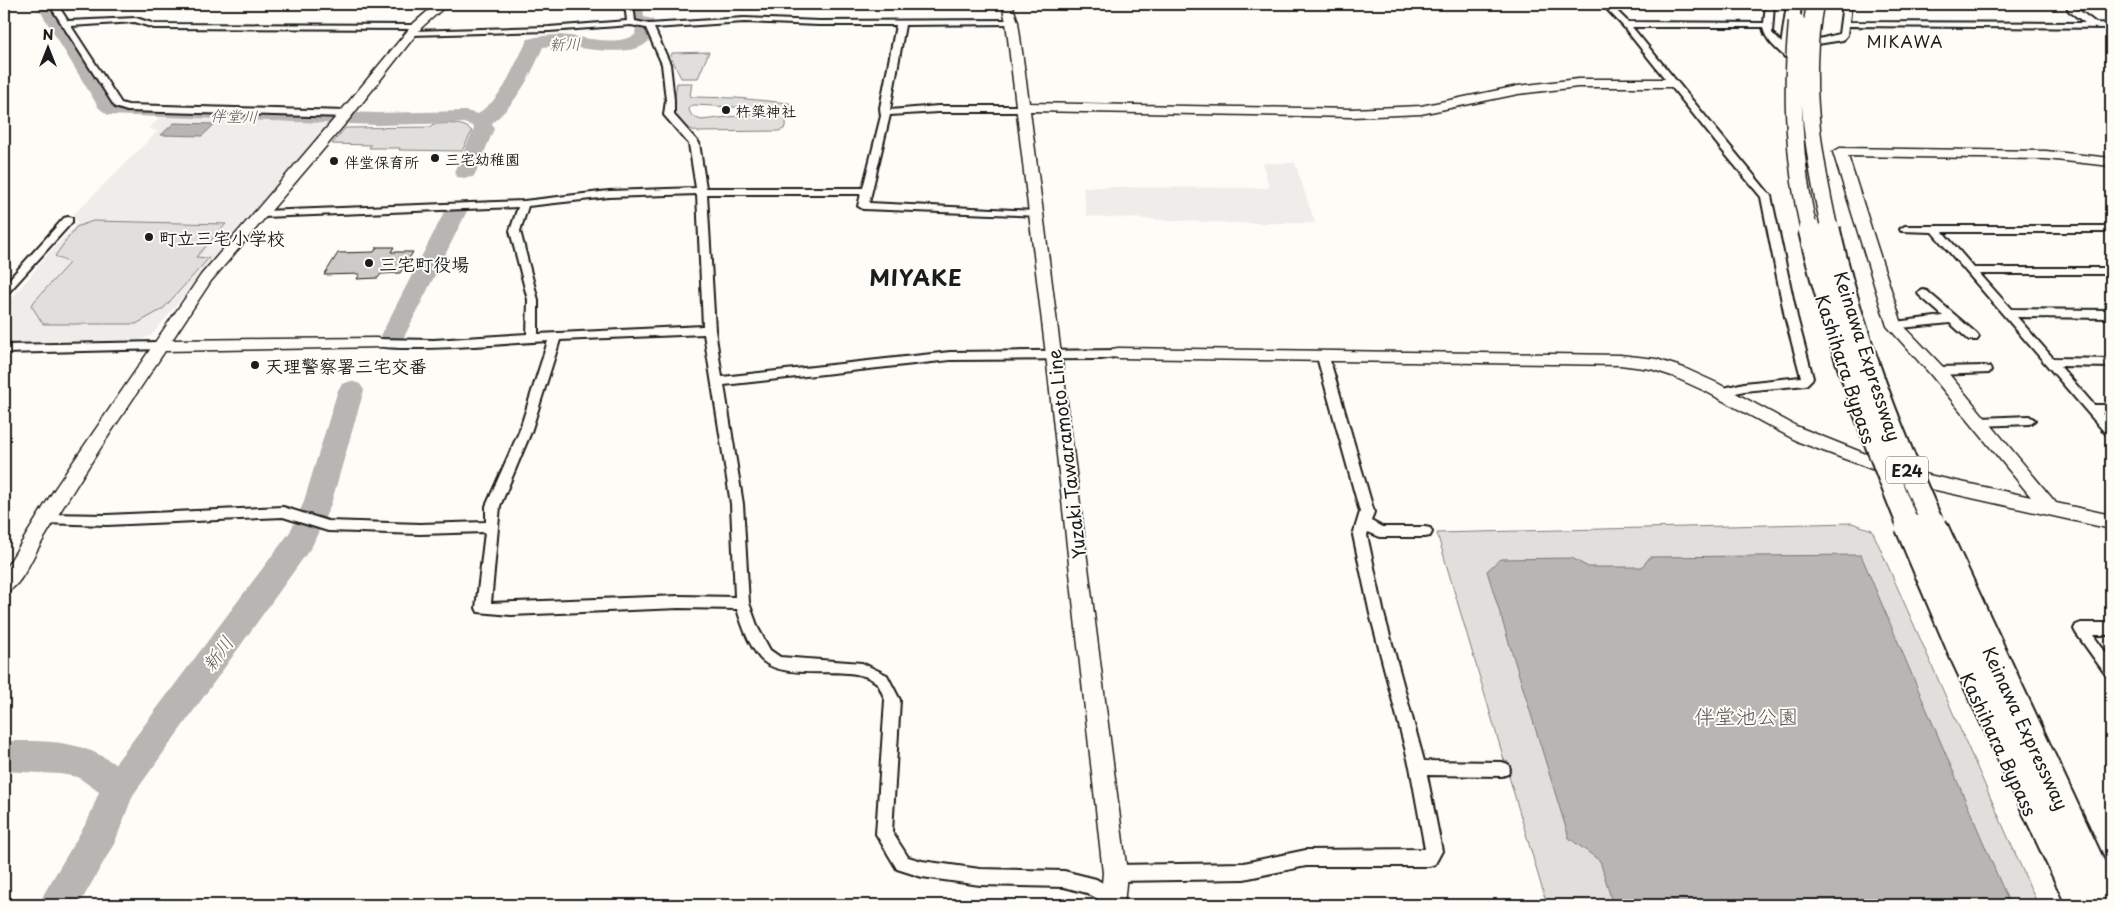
<svg xmlns="http://www.w3.org/2000/svg" width="2115" height="909" viewBox="0 0 2115 909" font-family="'Playpen Sans','Klee One',sans-serif">
<rect width="100%" height="100%" fill="#fdfcf7"/>
<filter id="ink" filterUnits="userSpaceOnUse"><feTurbulence type="fractalNoise" baseFrequency=".02" numOctaves="2"/><feDisplacementMap in="SourceGraphic" scale="10" xChannelSelector="R" yChannelSelector="G"/><feConvolveMatrix kernelMatrix="1 2 1 2 8 2 1 2 1" color-interpolation-filters="sRGB"/></filter>
<g filter="url(#ink)">
<path fill="#eeede9" d="M 159,118 L 330,123 L 249,216 L 152,335 L 139,341 L 4,343 L 4,308 L 51,251 L 78,223 L 72,216 L 158,131 L 149,129 Z
M 1263,163 L 1295,163 L 1315,223 L 1228,223 L 1087,216 L 1083,187 L 1269,188 Z"/>
<path fill="#e0dfdb" stroke="#7e7e7c" fill-rule="evenodd" d="M 709,52 L 698,78 L 681,78 L 671,57 L 672,53 Z
M 677,83 L 692,83 L 690,96 L 693,97 L 736,98 L 789,103 L 792,104 L 784,129 L 779,131 L 698,132 L 686,127 L 673,112 ZM 694,105 L 753,108 L 756,110 L 756,114 L 701,120 L 692,116 L 689,110 L 690,106 Z
M 433,124 C 446,124 463,121 472,131 L 462,151 L 399,150 L 400,148 L 369,148 L 371,145 L 332,144 L 345,128 L 431,127 Z
M 93,221 L 226,224 L 196,257 L 209,258 L 163,309 L 136,324 L 43,324 L 31,305 L 69,263 L 55,256 L 76,227 Z
M 1852,523 L 1872,530 L 2038,905 L 1547,905 L 1437,533 Z"/>
<path fill="#b7b6b2" stroke="#797876" d="M 174,123 L 215,124 L 202,136 L 161,135 Z
M 1861,555 L 2010,905 L 1613,905 L 1600,861 L 1569,838 L 1487,571 L 1500,559 L 1572,558 L 1588,567 L 1642,567 L 1650,557 Z"/>
<g fill="none" stroke-linecap="round" stroke-linejoin="round">
<path fill="#b7b6b2" fill-rule="evenodd" d="M 36,4 L 54,4 L 119,105 L 377,113 L 466,111 L 478,114 L 492,102 L 504,87 L 528,39 C 539,36 549,35 560,35 C 582,36 614,47 635,35 L 636,26 L 629,24 L 626,20 L 625,4 L 643,4 L 644,17 L 652,19 L 655,23 C 654,29 654,36 649,41 C 629,62 570,42 543,47 C 531,76 516,104 492,123 L 494,129 L 476,172 L 473,177 L 465,178 L 457,177 L 454,172 L 474,129 L 473,126 L 464,123 L 377,125 L 108,115 L 99,108 Z
M 457,202 L 465,204 L 468,209 L 402,341 L 393,343 L 384,341 L 381,335 L 446,209 L 449,204 Z
M 351,381 L 360,384 L 364,390 L 331,504 L 312,546 L 133,795 L 115,842 L 79,905 L 39,905 L 45,892 L 88,820 L 99,792 L 78,777 L 60,774 L 4,771 L 4,741 C 46,741 79,739 115,764 L 290,532 L 303,504 L 338,390 L 342,384 Z"/>
</g>
<path fill="#cccbc8" stroke="#1c1c1c" d="M 377,247 L 394,247 L 391,252 L 413,252 L 400,273 L 381,274 L 378,278 L 357,279 L 360,274 L 324,275 L 338,253 L 374,252 Z"/>
<g fill="none" stroke-linecap="round" stroke-linejoin="round">
<defs>
<path id="street" d="M 49,4 L 57,4 L 68,21 L 136,18 L 155,24 L 416,25 L 420,27 L 416,29 L 154,28 L 135,22 L 71,26 L 121,103 L 128,105 L 346,111 L 351,114 L 346,117 L 127,111 L 115,107 Z
M 625,4 L 633,4 L 635,21 L 649,24 L 744,18 L 819,21 L 1012,20 L 1016,22 L 1012,24 L 905,25 L 890,110 L 938,106 L 1017,106 L 1023,104 L 1028,107 L 1018,112 L 938,112 L 890,115 L 869,203 L 1036,211 L 1040,212 L 1040,216 L 863,209 L 858,206 L 861,194 L 707,194 L 715,330 L 722,377 L 950,352 L 1122,350 L 1124,353 L 1122,356 L 1101,359 L 950,360 L 724,385 L 743,504 L 749,603 L 758,628 L 770,650 L 780,657 L 862,663 L 887,675 L 900,700 L 892,832 L 908,857 L 922,861 L 980,869 L 1064,871 L 1096,879 L 1118,892 L 1120,898 L 1118,904 L 1109,905 L 1087,893 L 1064,887 L 980,885 L 922,877 L 897,869 L 876,834 L 885,700 C 883,695 880,687 877,683 C 851,660 782,686 759,657 C 748,643 742,625 737,609 L 679,608 L 511,615 L 478,612 L 476,608 L 485,532 L 420,534 L 328,531 L 283,517 L 107,525 L 42,523 L 40,519 L 42,515 L 47,514 L 107,515 L 283,507 L 328,521 L 420,524 L 486,522 L 486,506 L 519,432 L 548,341 C 525,342 380,355 370,343 L 376,339 L 434,340 L 527,334 L 528,300 L 510,231 L 518,207 L 263,217 L 258,214 L 263,211 L 524,201 L 609,191 L 696,188 L 689,144 L 664,115 L 666,100 L 662,64 L 646,28 L 631,25 L 549,31 L 412,35 L 408,33 L 412,31 L 549,27 L 627,21 ZM 744,22 L 819,25 L 896,25 L 880,108 L 881,116 L 863,188 L 706,188 L 699,143 L 674,115 L 674,100 L 670,64 L 654,28 ZM 697,194 L 703,326 L 538,334 L 538,300 L 520,231 L 528,206 L 609,197 ZM 704,334 L 731,504 L 735,597 L 679,596 L 491,603 L 500,506 L 531,432 L 560,340 Z
M 1602,4 L 1610,4 L 1628,22 L 1764,23 L 1766,4 L 1774,4 L 1772,33 L 1791,53 L 1791,57 L 1785,57 C 1776,48 1765,40 1763,27 L 1632,27 L 1771,196 L 1797,317 L 1813,378 L 1806,385 L 1744,391 L 1720,397 L 1714,393 L 1716,390 L 1744,383 L 1801,377 L 1785,317 L 1761,197 L 1721,149 L 1623,26 Z
M 1843,4 L 1851,4 L 1849,22 L 2085,23 L 2069,11 L 2066,4 L 2074,4 L 2076,8 L 2096,23 L 2111,24 L 2111,28 L 1848,26 L 1847,35 L 1843,40 L 1811,45 L 1811,41 L 1839,34 Z
M 68,217 L 72,218 L 72,222 L 8,293 L 4,294 L 4,285 L 64,218 Z
M 1905,226 L 2111,226 L 2111,232 L 1943,232 L 1974,268 L 2111,268 L 2111,274 L 1980,274 L 2011,309 L 2111,310 L 2111,318 L 2017,317 L 2053,358 L 2111,359 L 2111,367 L 2060,366 L 2094,405 L 2111,405 L 2111,413 L 2102,413 L 2111,424 L 2111,436 L 2107,435 L 1932,232 L 1901,231 L 1900,229 Z
M 1923,290 L 1927,291 L 1977,334 L 1979,337 L 1977,340 L 1969,340 L 1950,323 L 1891,329 L 1889,326 L 1891,323 L 1895,322 L 1943,316 L 1919,295 L 1918,293 Z
M 159,342 L 163,343 L 165,346 L 163,349 L 4,353 L 4,345 Z
M 1323,353 L 1329,357 L 1374,512 L 1371,521 L 1382,527 L 1425,527 L 1430,528 L 1432,532 L 1430,536 L 1425,537 L 1380,537 L 1368,532 L 1367,535 L 1384,614 L 1424,761 L 1502,762 L 1508,764 L 1510,769 L 1508,774 L 1502,776 L 1427,775 L 1442,851 L 1435,864 L 1429,866 L 1306,866 L 1244,879 L 1115,881 L 1109,879 L 1107,873 L 1109,867 L 1115,865 L 1244,863 L 1306,850 L 1425,849 L 1410,767 L 1370,614 L 1353,535 L 1360,512 L 1317,357 Z
M 1985,366 L 1989,367 L 1991,370 L 1989,373 L 1937,375 L 1931,371 L 1937,367 Z
M 2029,416 L 2035,420 L 2029,424 L 1980,426 L 1974,422 L 1980,418 Z
M 2081,623 L 2111,623 L 2111,635 L 2093,635 L 2111,660 L 2111,677 L 2106,675 L 2076,633 L 2074,629 L 2076,625 Z"/>
<path id="secondary" d="M 436,4 L 448,4 L 422,27 L 351,117 L 211,281 L 172,340 L 376,338 L 382,339 L 384,343 L 382,347 L 165,351 C 122,415 79,479 40,545 C 31,559 21,588 4,593 L 4,571 L 54,490 L 201,275 L 341,111 L 414,23 Z
M 1002,4 L 1012,4 L 1018,22 L 1029,103 L 1352,109 L 1421,106 L 1518,86 L 1578,79 L 1672,79 L 1678,83 L 1672,87 L 1578,87 L 1518,94 L 1421,114 L 1352,117 L 1030,111 L 1127,873 L 1124,905 L 1100,905 L 1103,873 L 1046,355 L 1006,22 Z
M 1840,148 L 2046,151 L 2111,158 L 2111,166 L 2046,159 L 1848,156 L 1902,324 L 1943,367 L 2056,503 L 2111,515 L 2111,529 L 1918,486 L 1896,478 L 1799,442 L 1705,391 L 1672,376 L 1651,369 L 1620,365 L 1118,358 L 1112,357 L 1110,353 L 1112,349 L 1118,348 L 1620,355 L 1656,359 L 1684,368 L 1717,383 L 1796,426 L 1876,458 L 1919,473 L 2031,497 L 1931,375 L 1887,326 L 1833,152 Z"/>
<path id="highway" d="M 1787,4 L 1801,4 L 1797,46 L 1794,49 L 1784,49 L 1781,46 Z"/>
</defs>
<use href="#street" stroke="#1c1c1c" stroke-width="4"/>
<use href="#secondary" stroke="#1c1c1c" stroke-width="3"/>
<use href="#highway" stroke="#1c1c1c" stroke-width="4"/>
<use href="#street" fill="#fdfcf7" fill-rule="evenodd"/>
<use href="#secondary" fill="#fdfcf7" fill-rule="evenodd"/>
<use href="#highway" fill="#fdfcf7" fill-rule="evenodd"/>
<defs>
<path id="highway-bridge-far2" d="M 1815,4 C 1801,81 1813,155 1830,231
M 1797,22 C 1790,94 1793,160 1809,231"/>
<path id="highway-bridge-far1" d="M 1809,229 C 1833,331 1869,431 1909,527
M 1829,229 C 1852,332 1891,431 1934,527"/>
<path id="highway-bridge" d="M 1909,526 L 1962,651 L 2081,905
M 1933,526 L 2110,905"/>
</defs>
<use href="#highway-bridge-far2" stroke="#1c1c1c" stroke-width="19" stroke-linecap="butt"/>
<use href="#highway-bridge-far1" stroke="#1c1c1c" stroke-width="25" stroke-linecap="butt"/>
<use href="#highway-bridge" stroke="#1c1c1c" stroke-width="31" stroke-linecap="butt"/>
<use href="#highway-bridge-far2" stroke="#fdfcf7" stroke-width="16"/>
<use href="#highway-bridge-far1" stroke="#fdfcf7" stroke-width="21"/>
<use href="#highway-bridge" stroke="#fdfcf7" stroke-width="27"/>
</g>
</g>
<g fill="#1c1c1c" stroke="#fdfcf7" stroke-width="2">
<circle cx="726" cy="110" r="5"/>
<circle cx="435" cy="158" r="5"/>
<circle cx="334" cy="161" r="5"/>
<circle cx="149" cy="237" r="5"/>
<circle cx="369" cy="263" r="5"/>
<circle cx="255" cy="365" r="5"/>
</g>
<g text-anchor="middle" dominant-baseline="central" stroke-width="4" stroke-linejoin="round" paint-order="stroke">
<g font-size="15" font-weight="bold" fill="#1c1c1c" stroke="#fdfcf7" text-anchor="start">
<text x="736" y="110">杵築神社</text>
<text x="445" y="158">三宅幼稚園</text>
<text x="344" y="161">伴堂保育所</text>
</g>
<g font-size="16" letter-spacing="1" fill="#1c1c1c" stroke="#fdfcf7">
<text x="1905" y="41">MIKAWA</text>
</g>
<g font-size="16" font-style="italic" fill="#5a5a58" stroke="#fdfcf7">
<text transform="translate(565 43) rotate(-1)">新川</text>
<text transform="translate(234 115) rotate(2)">伴堂川</text>
</g>
<rect fill="#fdfcf7" stroke="#605f5e" stroke-width="1" x="1886" y="456.5" width="42" height="27" rx="4"/>
<g font-size="16" font-weight="bold" fill="#1c1c1c">
<text x="1907" y="470">E24</text>
</g>
<g font-size="18" font-weight="bold" fill="#1c1c1c" stroke="#fdfcf7" text-anchor="start">
<text x="159" y="237">町立三宅小学校</text>
<text x="379" y="263">三宅町役場</text>
<text x="265" y="365">天理警察署三宅交番</text>
</g>
<g font-size="18" fill="#1c1c1c" stroke="#fdfcf7">
<text transform="translate(1868 356) rotate(72)">Keinawa Expressway</text>
<text transform="translate(1846 369) rotate(72)">Kashihara Bypass</text>
<text transform="translate(1066 454) rotate(-97)">Yuzaki Tawaramoto Line</text>
<text transform="translate(2026 728) rotate(65)">Keinawa Expressway</text>
<text transform="translate(1999 744) rotate(65)">Kashihara Bypass</text>
</g>
<g font-size="19" font-style="italic" fill="#5a5a58" stroke="#fdfcf7">
<text transform="translate(217 653) rotate(-54)">新川</text>
</g>
<g font-size="21" fill="#575655" stroke="#fdfcf7">
<text x="1746" y="715">伴堂池公園</text>
</g>
<g font-size="22" font-weight="bold" letter-spacing="1" fill="#1c1c1c" stroke="#fdfcf7">
<text x="916" y="276">MIYAKE</text>
</g>
</g>
<rect width="2115" height="909" fill="none" stroke="#fdfcf7" stroke-width="20"/>
<rect x="10" y="10" width="2095" height="889" fill="none" stroke="#1c1c1c" stroke-width="2" filter="url(#ink)"/>
<g transform="translate(48 48)" stroke="#fdfcf7" stroke-width="4" paint-order="stroke">
<path d="M0-4L9 19L0 12L-9 19Z" fill="#1c1c1c"/>
<text y="-8" font-size="14" font-weight="bold" text-anchor="middle" fill="#1c1c1c">N</text>
</g>
</svg>
